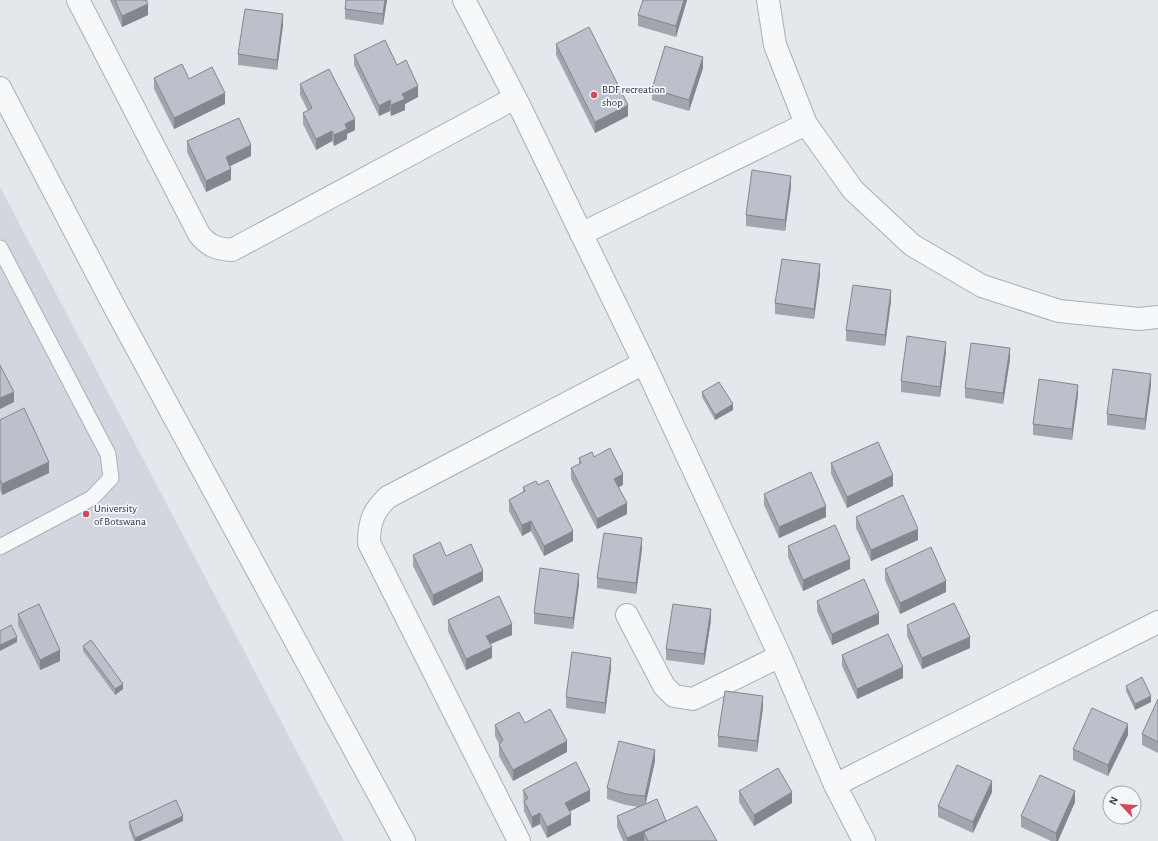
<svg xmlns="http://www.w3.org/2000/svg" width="1158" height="841" viewBox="0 0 1158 841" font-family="'Alegreya Sans',sans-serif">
<rect width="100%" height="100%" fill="#e4e7ec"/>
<path fill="#d2d6de" d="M 0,187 L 344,841 L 0,841 Z"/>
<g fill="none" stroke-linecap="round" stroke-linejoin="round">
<defs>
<path id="service" d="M 0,248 L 108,454 L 111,478 L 92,498 L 0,547"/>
<path id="minor" d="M 78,0 L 199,234 C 208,246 217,249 232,250 L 515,98
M 464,0 L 518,103 L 644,363 L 780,656 L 835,785 L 864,841
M 768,0 L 775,45 L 806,124 L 853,190 L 912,245 L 982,286 L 1059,311 L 1139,319 L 1158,317
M 0,88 L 115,308 L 404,841
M 581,234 L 806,124
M 627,615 L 664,686 L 674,696 L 693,699 L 780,656
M 835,785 L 1158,622
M 519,841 L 369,543 C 369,522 373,511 388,497 L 644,363"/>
</defs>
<use href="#service" stroke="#a9aeb7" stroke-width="17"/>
<use href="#minor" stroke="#a9aeb7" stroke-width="24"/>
<use href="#service" stroke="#f7f8fa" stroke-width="15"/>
<use href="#minor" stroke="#f7f8fa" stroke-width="22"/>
</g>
<path fill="#a1a5ae" d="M 110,0 L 149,0 L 146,1 L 148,15 L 122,27 Z
M 387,0 L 383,25 L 345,19 L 345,9 Z
M 643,0 L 687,0 L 676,37 L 638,26 L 638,15 Z
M 283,25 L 277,70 L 238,65 L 238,54 Z
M 556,44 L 628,116 L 595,133 L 556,55 Z
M 354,55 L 397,65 L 418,97 L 405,104 L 405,110 L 391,116 L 390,111 L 379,116 L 354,65 Z
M 703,68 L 689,111 L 652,100 L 652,89 Z
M 154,78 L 189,79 L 225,104 L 174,129 L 154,89 Z
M 300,84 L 355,130 L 347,134 L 347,139 L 334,146 L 332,141 L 316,150 L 303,124 L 303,113 L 308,111 L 300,95 Z
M 187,141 L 251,156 L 230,166 L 231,180 L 206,192 L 187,152 Z
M 791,187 L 785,231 L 746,226 L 746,215 Z
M 820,274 L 814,319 L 775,314 L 775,303 Z
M 891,301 L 885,346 L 846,341 L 846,330 Z
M 946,352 L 940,397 L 901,392 L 901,381 Z
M 1010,359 L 1003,404 L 965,398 L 965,388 Z
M 1151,385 L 1145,430 L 1107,425 L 1107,414 Z
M 702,392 L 733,410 L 715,420 L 702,397 Z
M 1078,395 L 1072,440 L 1033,435 L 1033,424 Z
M 0,420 L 49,473 L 2,495 L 0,490 Z
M 594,457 L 623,485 L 618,487 L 627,514 L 597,529 L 571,479 L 571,468 L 579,464 L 579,458 Z
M 831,463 L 893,486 L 847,508 L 831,474 Z
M 538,485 L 573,541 L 544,556 L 531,531 L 522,536 L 509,511 L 509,500 L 523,492 L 523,487 Z
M 764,494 L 826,517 L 779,538 L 764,505 Z
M 856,517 L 918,540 L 871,561 L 856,528 Z
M 788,546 L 850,569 L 803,591 L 788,557 Z
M 642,549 L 636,594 L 597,588 L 597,578 Z
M 413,555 L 446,556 L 483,581 L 433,606 L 413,566 Z
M 885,569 L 946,592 L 900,614 L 885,580 Z
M 579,584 L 573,629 L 534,624 L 534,613 Z
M 817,601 L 879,624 L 832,645 L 817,611 Z
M 18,614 L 60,661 L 40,670 L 18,625 Z
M 448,620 L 512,635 L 490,644 L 492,658 L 466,670 L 448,631 Z
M 711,620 L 704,665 L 666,660 L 666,649 Z
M 907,625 L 970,648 L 922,669 L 907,636 Z
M 83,646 L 123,689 L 115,695 L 83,651 Z
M 842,655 L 903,678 L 857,699 L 842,666 Z
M 611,668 L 605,714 L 566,708 L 566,697 Z
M 1126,686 L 1151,702 L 1135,710 L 1126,691 Z
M 1158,699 L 1158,753 L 1142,745 L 1142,734 Z
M 763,707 L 757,752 L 718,747 L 718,736 Z
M 525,723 L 567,752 L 513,781 L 499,756 L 499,744 L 495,736 L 495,725 Z
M 1128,735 L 1108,776 L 1073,760 L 1073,749 Z
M 655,761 L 645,804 L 666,821 L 717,841 L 623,841 L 617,827 L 617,816 L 639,807 L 626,805 L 607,799 L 607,788 Z
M 523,790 L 590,801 L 569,812 L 571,825 L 547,838 L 540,824 L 532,828 L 524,811 Z
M 739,791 L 792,803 L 754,826 L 739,802 Z
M 992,792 L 973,833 L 938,817 L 938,806 Z
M 1075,802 L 1058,841 L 1051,841 L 1021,827 L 1021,816 Z
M 183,821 L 140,841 L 134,841 L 129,828 L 129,822 Z"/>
<path fill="#83868d" d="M 385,0 L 387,0 L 383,25 L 383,14 Z
M 684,0 L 687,0 L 676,37 L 676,26 Z
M 148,4 L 148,15 L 122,27 L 122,16 Z
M 283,14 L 283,25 L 277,70 L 277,60 Z
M 703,57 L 703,68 L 689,111 L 689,100 Z
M 418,86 L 418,97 L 405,104 L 405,110 L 391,116 L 391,105 L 402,94 Z
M 225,93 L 225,104 L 174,129 L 174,118 Z
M 390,100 L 390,111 L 379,116 L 379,106 Z
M 628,105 L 628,116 L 595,133 L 595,122 Z
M 355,119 L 355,130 L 347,134 L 347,139 L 334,146 L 334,135 L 345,124 Z
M 332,131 L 332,141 L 316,150 L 316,139 Z
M 251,145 L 251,156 L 226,168 L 226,157 Z
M 231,169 L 231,180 L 206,192 L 206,181 Z
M 791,176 L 791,187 L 785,231 L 785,220 Z
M 820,264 L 820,274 L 814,319 L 814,309 Z
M 891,290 L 891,301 L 885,346 L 885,335 Z
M 946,342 L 946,352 L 940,397 L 940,387 Z
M 1010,348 L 1010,359 L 1003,404 L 1003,393 Z
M 1151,374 L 1151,385 L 1145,430 L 1145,419 Z
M 1078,385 L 1078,395 L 1072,440 L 1072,429 Z
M 14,392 L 14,402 L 0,409 L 0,398 Z
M 733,404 L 733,410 L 715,420 L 715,415 Z
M 49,462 L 49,473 L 2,495 L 2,484 Z
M 623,474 L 623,485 L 614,490 L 614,479 Z
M 893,475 L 893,486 L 847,508 L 847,497 Z
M 627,503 L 627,514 L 597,529 L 597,519 Z
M 826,506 L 826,517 L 779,538 L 779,527 Z
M 531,521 L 531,531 L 522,536 L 522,525 Z
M 918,529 L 918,540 L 871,561 L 871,550 Z
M 573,531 L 573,541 L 544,556 L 544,546 Z
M 642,538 L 642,549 L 636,594 L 636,583 Z
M 850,559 L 850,569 L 803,591 L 803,580 Z
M 483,571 L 483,581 L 433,606 L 433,595 Z
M 579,574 L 579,584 L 573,629 L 573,618 Z
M 946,581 L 946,592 L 900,614 L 900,603 Z
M 711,609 L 711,620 L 704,665 L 704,654 Z
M 879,613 L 879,624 L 832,645 L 832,634 Z
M 512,624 L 512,635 L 486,646 L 486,636 Z
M 17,637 L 17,642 L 0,651 L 0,645 Z
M 970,637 L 970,648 L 922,669 L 922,658 Z
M 492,647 L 492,658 L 466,670 L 466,659 Z
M 60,650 L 60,661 L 40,670 L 40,660 Z
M 611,658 L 611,668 L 605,714 L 605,703 Z
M 903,667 L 903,678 L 857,699 L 857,689 Z
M 123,684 L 123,689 L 115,695 L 115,689 Z
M 763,696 L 763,707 L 757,752 L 757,741 Z
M 1151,696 L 1151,702 L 1135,710 L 1135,704 Z
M 1128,724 L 1128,735 L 1108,776 L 1108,765 Z
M 567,741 L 567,752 L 513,781 L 513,770 Z
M 655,750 L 655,761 L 645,807 L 645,796 Z
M 992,781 L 992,792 L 973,833 L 973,822 Z
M 590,790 L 590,801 L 565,814 L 565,803 Z
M 1075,791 L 1075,802 L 1058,841 L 1056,841 L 1056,833 Z
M 792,792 L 792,803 L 754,826 L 754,815 Z
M 540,813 L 540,824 L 532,828 L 532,817 Z
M 571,814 L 571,825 L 547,838 L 547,827 Z
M 183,816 L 183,821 L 140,841 L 135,841 L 135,838 Z
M 666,821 L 644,832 L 644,841 L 627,841 L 627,838 Z"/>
<path fill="#bbc0ca" stroke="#83868d" d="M 115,0 L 146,0 L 148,4 L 122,16 Z
M 346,0 L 385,0 L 383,14 L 345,9 Z
M 643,0 L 684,0 L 676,26 L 638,15 Z
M 245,9 L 283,14 L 277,60 L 238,54 Z
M 589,27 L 628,105 L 595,122 L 556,44 Z
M 385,40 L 397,65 L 406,60 L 418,86 L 402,94 L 405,99 L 391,105 L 390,100 L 379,106 L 354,55 Z
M 665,46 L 703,57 L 689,100 L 652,89 Z
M 182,64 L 189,79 L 212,67 L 225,93 L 174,118 L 154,78 Z
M 329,69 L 355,119 L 345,124 L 347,129 L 334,135 L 332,131 L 316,139 L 303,113 L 312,108 L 300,84 Z
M 239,118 L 251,145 L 226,157 L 231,169 L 206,181 L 187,141 Z
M 752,170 L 791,176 L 785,220 L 746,215 Z
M 782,259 L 820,264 L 814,309 L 775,303 Z
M 853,285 L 891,290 L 885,335 L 846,330 Z
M 907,336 L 946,342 L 940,387 L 901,381 Z
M 971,343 L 1010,348 L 1003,393 L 965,388 Z
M 0,365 L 14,392 L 0,398 Z
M 1113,369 L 1151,374 L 1145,419 L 1107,414 Z
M 1039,379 L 1078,385 L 1072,429 L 1033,424 Z
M 719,382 L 733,404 L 715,415 L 702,392 Z
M 24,408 L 49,462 L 2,484 L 0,479 L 0,420 Z
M 878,442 L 893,475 L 847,497 L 831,463 Z
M 610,448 L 623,474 L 614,479 L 627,503 L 597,519 L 571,468 L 581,463 L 579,458 L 592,452 L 594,457 Z
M 811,472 L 826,506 L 779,527 L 764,494 Z
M 548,480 L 573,531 L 544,546 L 531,521 L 522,525 L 509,500 L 525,491 L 523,487 L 536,481 L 538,485 Z
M 903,495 L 918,529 L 871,550 L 856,517 Z
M 835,525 L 850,559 L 803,580 L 788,546 Z
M 604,533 L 642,538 L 636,583 L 597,578 Z
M 440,542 L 446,556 L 471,544 L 483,571 L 433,595 L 413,555 Z
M 931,547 L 946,581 L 900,603 L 885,569 Z
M 540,568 L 579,574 L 573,618 L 534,613 Z
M 864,579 L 879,613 L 832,634 L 817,601 Z
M 499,596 L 512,624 L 486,636 L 492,647 L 466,659 L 448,620 Z
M 954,603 L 970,637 L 922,658 L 907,625 Z
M 39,604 L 60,650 L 40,660 L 18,614 Z
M 673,604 L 711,609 L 704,654 L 666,649 Z
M 11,625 L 17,637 L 0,645 L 0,631 Z
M 888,634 L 903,667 L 857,689 L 842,655 Z
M 91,640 L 123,684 L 115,689 L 83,646 Z
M 572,652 L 611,658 L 605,703 L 566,697 Z
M 1142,677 L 1151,696 L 1135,704 L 1126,686 Z
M 725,691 L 763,696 L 757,741 L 718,736 Z
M 1158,699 L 1158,742 L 1142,734 Z
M 1092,708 L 1128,724 L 1108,765 L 1073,749 Z
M 550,709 L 567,741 L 513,770 L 499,745 L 503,740 L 495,725 L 519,712 L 525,723 Z
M 619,741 L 655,750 L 645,796 L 626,794 L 607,788 Z
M 576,762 L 590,790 L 565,803 L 571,814 L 547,827 L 540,813 L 532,817 L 524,801 L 528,798 L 523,790 Z
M 957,765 L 992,781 L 973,822 L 938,806 Z
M 778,768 L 792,792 L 754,815 L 739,791 Z
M 1040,775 L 1075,791 L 1056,833 L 1021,816 Z
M 657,799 L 666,821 L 627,838 L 617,816 Z
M 176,800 L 183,816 L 135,838 L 129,822 Z
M 697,806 L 717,841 L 648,841 L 644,832 Z"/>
<g fill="#d1495b" stroke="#f4f6f9" stroke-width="1.5">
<circle cx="594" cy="95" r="4"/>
<circle cx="86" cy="514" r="4"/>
</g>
<g text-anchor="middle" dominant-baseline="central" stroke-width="3.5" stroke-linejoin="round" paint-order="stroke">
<g font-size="11" fill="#2b3445" stroke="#f4f6f9" text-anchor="start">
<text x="602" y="89">BDF recreation<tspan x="602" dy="13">shop</tspan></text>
<text x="94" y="508">University<tspan x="94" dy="13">of Botswana</tspan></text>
</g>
</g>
<g transform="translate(1122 805) rotate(296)"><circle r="19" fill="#f4f6f9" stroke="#a4a8b1"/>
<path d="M0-3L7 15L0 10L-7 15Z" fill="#d1495b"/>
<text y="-6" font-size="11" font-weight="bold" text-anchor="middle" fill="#2b3445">N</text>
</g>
</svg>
